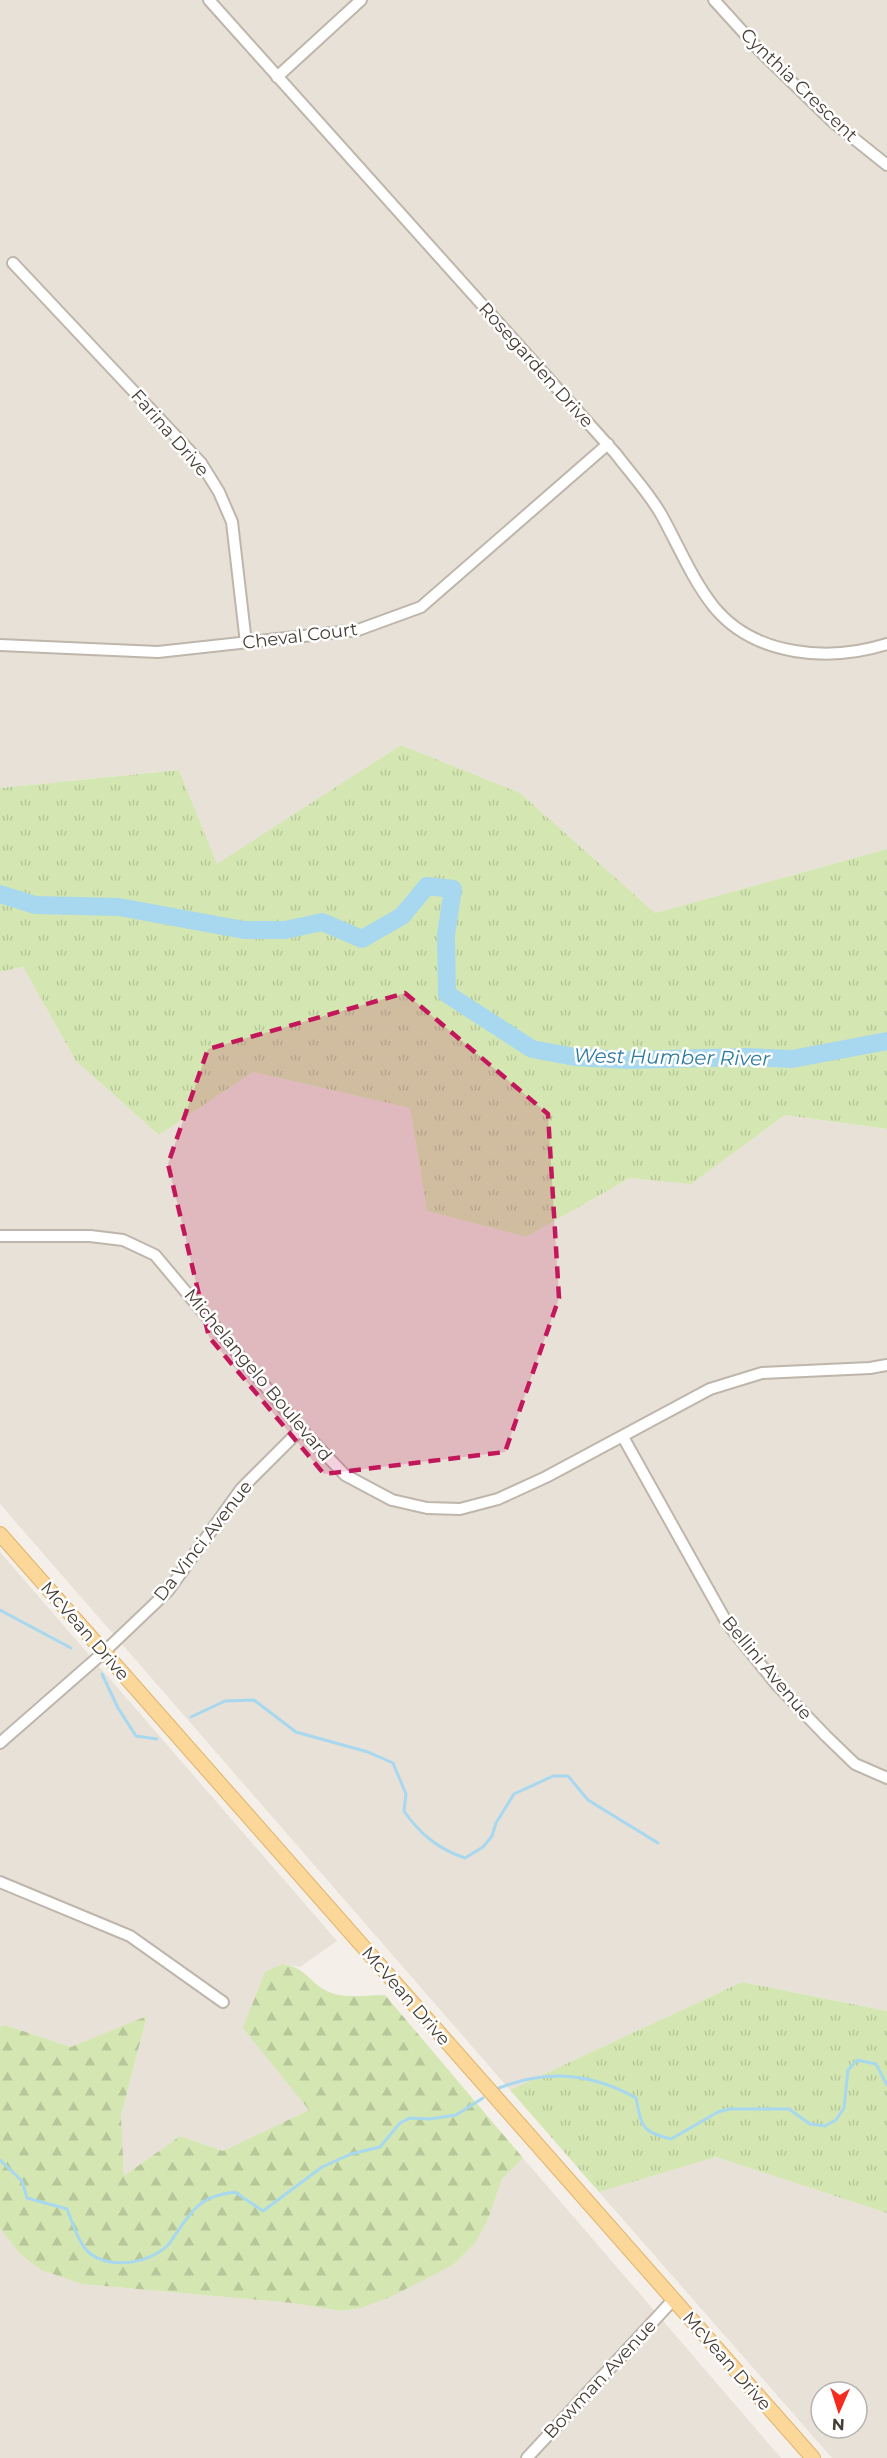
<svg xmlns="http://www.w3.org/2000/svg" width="887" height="2458" viewBox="0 0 887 2458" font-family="Montserrat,sans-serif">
<defs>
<pattern id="grass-tufts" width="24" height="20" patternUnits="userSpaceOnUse" patternTransform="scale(1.5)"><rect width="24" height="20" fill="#d4e7b2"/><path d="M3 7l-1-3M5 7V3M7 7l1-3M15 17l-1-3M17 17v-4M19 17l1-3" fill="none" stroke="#b7c79a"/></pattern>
<pattern id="forest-firs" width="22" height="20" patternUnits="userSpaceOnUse" patternTransform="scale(1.5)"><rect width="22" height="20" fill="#d4e7b2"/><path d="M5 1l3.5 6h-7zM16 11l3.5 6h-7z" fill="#b7c79a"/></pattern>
</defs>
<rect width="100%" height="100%" fill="#f4efe9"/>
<path fill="#e8e1d7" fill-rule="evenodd" d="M 0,0 L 887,0 L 887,849 L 655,913 L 520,793 L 401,745 L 217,865 L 179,770 L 0,788 Z
M 23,967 L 76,1061 L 159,1135 L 253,1072 L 410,1108 L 427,1211 L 526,1237 L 630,1178 L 691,1183 L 785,1115 L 887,1129 L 887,2011 L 742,1982 L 510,2090 L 0,1504 L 0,972 Z
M 0,1552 L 337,1941 L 300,1967 L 283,1964 L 309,2110 L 223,2151 L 180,2136 L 124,2177 L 121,2116 L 147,2017 L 71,2047 L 5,2025 L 0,2027 Z
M 716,2157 L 887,2213 L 887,2458 L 832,2458 L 599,2192 ZM 821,2392 L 857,2392 L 857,2428 L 821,2428 Z
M 523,2158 L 781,2458 L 0,2458 L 0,2228 L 20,2254 L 41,2270 L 82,2284 L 292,2303 L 341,2311 L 361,2308 L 475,2243 L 487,2222 L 502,2179 Z"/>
<path fill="url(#grass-tufts)" d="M 401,745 L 520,793 L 655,913 L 887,849 L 887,1129 L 785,1115 L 691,1184 L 630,1178 L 526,1237 L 427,1211 L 410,1108 L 253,1072 L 159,1135 L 76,1061 L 23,967 L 0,972 L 0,788 L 179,770 L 217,864 Z
M 742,1982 L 887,2011 L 887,2213 L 716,2157 L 599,2192 L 510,2090 Z"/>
<path fill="url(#forest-firs)" d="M 283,1964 C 309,1969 307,1982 329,1992 C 343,1999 370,1995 385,1995 L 523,2158 L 502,2179 L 487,2222 L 475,2243 L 453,2265 L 390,2297 L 361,2308 L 341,2311 L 292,2303 L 82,2284 L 41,2270 L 20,2254 L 0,2228 L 0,2027 L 5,2025 L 71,2047 L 147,2016 L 121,2116 L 124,2176 L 180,2136 L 223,2151 L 309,2110 L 243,2028 L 265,1972 Z"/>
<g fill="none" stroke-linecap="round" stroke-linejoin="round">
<path stroke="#a7d8ef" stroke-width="3" d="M 0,1610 L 71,1648
M 102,1674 L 118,1708 L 136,1736 L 157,1739
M 191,1717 L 225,1701 L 254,1700 L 296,1732 L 368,1752 L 393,1763 L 406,1794 L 404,1811 C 420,1834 438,1849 465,1858 L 483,1847 L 492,1836 L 496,1823 L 514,1794 L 553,1776 L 568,1776 L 588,1800 L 658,1843
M 499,2088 C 548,2069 591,2073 636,2098 C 642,2127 641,2132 671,2139 L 718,2112 L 729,2109 L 789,2109 L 810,2124 L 825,2126 L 836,2120 L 844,2108 L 848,2070 L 857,2060 L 876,2064 L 887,2085
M 0,2160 L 22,2181 L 27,2198 L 67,2209 C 72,2221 76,2236 84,2247 C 101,2271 147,2265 167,2246 C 171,2242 174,2236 178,2231 C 195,2205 204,2196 235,2192 L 263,2211 L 322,2167 L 351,2154 L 380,2147 L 400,2123 L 410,2118 L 430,2119 L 456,2115 L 483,2098"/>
<path stroke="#a7d8ef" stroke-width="18" d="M 0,894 L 35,905 L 119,907 L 244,930 L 285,930 L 322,922 L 362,939 L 402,916 L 427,886 L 453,889 L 446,935 L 447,994 L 532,1049 L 575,1057 L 627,1060 L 746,1057 L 792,1059 L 887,1041"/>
<defs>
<path id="minor" d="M 209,0 L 616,454 C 631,474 650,494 662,516 C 679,547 692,579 714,607 C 755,657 830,662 887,644
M 714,0 L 763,54 L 832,121 L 887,165
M 277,77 L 361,0
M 13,263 L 201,463 L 219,492 L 232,522 L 246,643
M 0,645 L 158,652 L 358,630 L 421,607 L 608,444
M 0,1236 L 90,1236 L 123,1240 L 155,1255 L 301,1429 L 345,1475 L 392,1500 L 427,1508 L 460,1509 L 498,1499 L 546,1477 L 710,1389 L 762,1373 L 870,1368 L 887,1365
M 623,1437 L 727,1623 L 777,1685 L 826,1736 L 855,1764 L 887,1778
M 0,1743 L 104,1652 L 168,1591 L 241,1489 L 301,1429
M 0,1882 L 130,1936 L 223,2002
M 527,2458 L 673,2300"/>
<path id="major" d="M 0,1534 L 813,2458"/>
</defs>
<use href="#minor" stroke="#bfb6ab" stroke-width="14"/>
<use href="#major" stroke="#e1b269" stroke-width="16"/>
<use href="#minor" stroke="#fff" stroke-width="10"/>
<use href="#major" stroke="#fcd79a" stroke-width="14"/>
</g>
<path fill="#c2185b" fill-opacity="0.2" stroke="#c2185b" stroke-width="4.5" stroke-dasharray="12 8" stroke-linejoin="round" d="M 405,993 L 548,1114 L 559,1298 L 505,1452 L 324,1474 L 209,1337 L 168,1164 L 208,1049 Z"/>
<g text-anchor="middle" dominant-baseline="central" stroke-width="5" stroke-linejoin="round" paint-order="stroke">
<g font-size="18" fill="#473f37" stroke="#fff">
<text transform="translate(799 85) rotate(44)">Cynthia Crescent</text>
<text transform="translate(536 365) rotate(48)">Rosegarden Drive</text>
<text transform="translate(170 433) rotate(49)">Farina Drive</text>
<text transform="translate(300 636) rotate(-7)">Cheval Court</text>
<text transform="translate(258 1375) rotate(50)">Michelangelo Boulevard</text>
<text transform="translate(203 1541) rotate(-52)">Da Vinci Avenue</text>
<text transform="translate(85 1631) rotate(49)">McVean Drive</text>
<text transform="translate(767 1668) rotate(50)">Bellini Avenue</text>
<text transform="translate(406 1996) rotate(49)">McVean Drive</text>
<text transform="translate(727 2361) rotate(49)">McVean Drive</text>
<text transform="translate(600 2379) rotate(-47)">Bowman Avenue</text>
</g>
<g font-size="20" font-style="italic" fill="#2f7ba1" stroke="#fff">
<text transform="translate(672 1057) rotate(1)">West Humber River</text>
</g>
</g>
<g transform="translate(839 2410) rotate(183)"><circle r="28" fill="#ffffff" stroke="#b5b2af" stroke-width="1.5"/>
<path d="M0-4.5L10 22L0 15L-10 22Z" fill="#f52b1f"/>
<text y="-9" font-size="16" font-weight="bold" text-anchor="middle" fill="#473f37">N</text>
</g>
</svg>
